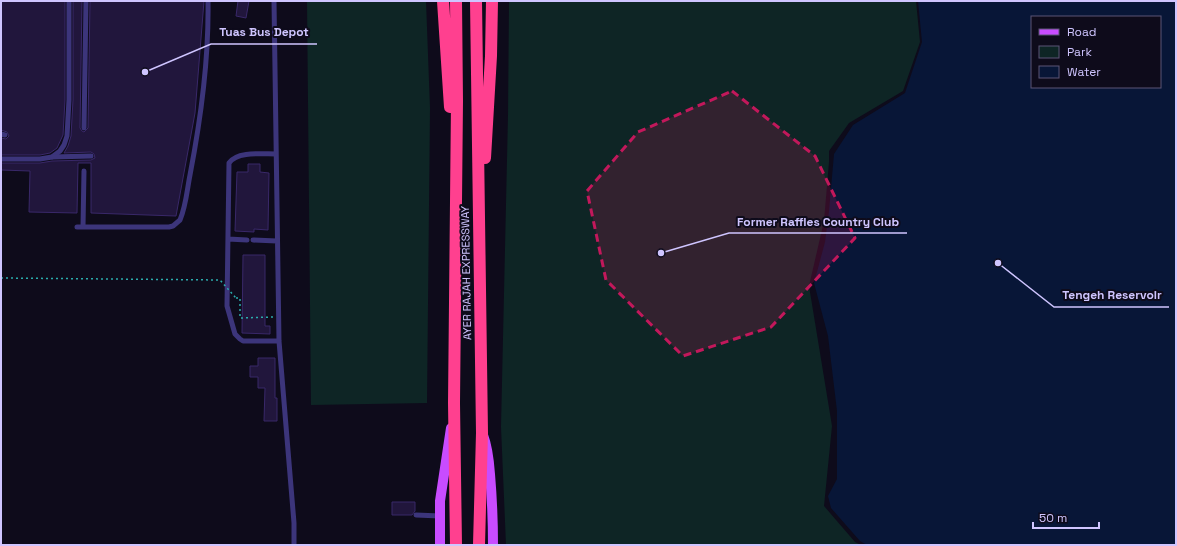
<svg xmlns="http://www.w3.org/2000/svg" width="1177" height="546" viewBox="0 0 1177 546" font-family="'Space Grotesk',sans-serif">
<rect width="100%" height="100%" fill="#0e0b1b"/>
<path fill="#0e2525" d="M 307,1 L 426,1 L 430,108 L 427,403 L 311,405 Z
M 509,1 L 916,1 L 920,42 L 903,91 L 849,123 L 829,151 L 829,162 L 824,221 L 809,286 L 832,426 L 824,506 L 855,542 L 861,545 L 506,545 L 501,427 L 508,115 Z"/>
<path fill="#081637" fill-rule="evenodd" d="M 918,1 L 1176,1 L 1176,545 L 867,545 L 860,541 L 831,508 L 828,496 L 837,479 L 837,411 L 828,336 L 814,283 L 825,242 L 829,211 L 834,154 L 853,125 L 905,93 L 922,42 ZM 1032,17 L 1160,17 L 1160,87 L 1032,87 Z"/>
<path fill="#21163c" stroke="#392869" d="M 1,1 L 65,1 L 65,100 L 63,135 L 57,148 L 50,153 L 40,155 L 1,155 L 1,138 L 6,139 L 9,136 L 7,132 L 1,130 Z
M 73,1 L 82,1 L 80,128 L 82,131 L 84,132 L 88,128 L 90,1 L 204,1 L 195,113 L 176,216 L 91,213 L 91,163 L 78,163 L 77,213 L 29,212 L 30,171 L 1,170 L 1,163 L 40,163 L 52,161 L 91,160 L 95,158 L 94,154 L 91,152 L 64,153 L 68,146 L 71,136 L 73,100 Z
M 238,1 L 249,1 L 246,18 L 236,16 Z
M 248,164 L 260,164 L 260,172 L 269,173 L 268,230 L 254,229 L 254,232 L 235,231 L 237,172 L 248,172 Z
M 243,255 L 265,255 L 265,326 L 270,326 L 270,334 L 242,333 Z
M 258,358 L 275,358 L 275,398 L 277,398 L 277,421 L 264,421 L 265,388 L 258,388 L 258,377 L 250,377 L 250,366 L 258,366 Z
M 392,502 L 415,502 L 415,511 L 412,515 L 392,515 Z"/>
<g fill="none" stroke-linecap="round" stroke-linejoin="round">
<path stroke="#2badad" stroke-width="1.5" stroke-dasharray="2 3" stroke-linecap="butt" d="M 236,298 L 240,298 L 240,318 L 273,317"/>
<path stroke="#3c357b" stroke-width="5" d="M 274,1 L 279,341 L 294,523 L 294,545
M 84,128 L 86,1
M 1,134 L 5,135
M 275,154 C 262,154 237,151 229,163 L 227,306 L 235,334 L 240,339 L 243,341 L 279,341
M 1,159 L 40,159 L 52,157 L 60,151 L 64,145 L 67,136 L 69,100 L 69,1
M 77,227 L 169,227 L 173,226 L 180,220 C 186,206 187,190 190,175 C 201,118 209,59 208,1
M 83,227 L 84,171
M 228,239 L 247,240
M 253,240 L 277,241
M 416,515 L 440,516"/>
<path stroke="#c84cff" stroke-width="10" d="M 483,435 C 488,448 489,460 490,474 C 492,498 493,521 493,545
M 440,545 L 440,501 L 451,428"/>
<path stroke="#ff408f" stroke-width="12" d="M 443,1 L 450,107
M 456,1 L 457,101 L 454,403 L 456,545
M 476,1 L 482,433 L 479,545
M 485,158 L 491,56 L 492,1"/>
<path stroke="#2badad" stroke-width="1.5" stroke-dasharray="2 3" stroke-linecap="butt" d="M 1,278 L 220,280 L 236,298"/>
<path stroke="#3c357b" stroke-width="5" d="M 52,157 L 91,156"/>
</g>
<path fill="#c2185b" fill-opacity="0.2" stroke="#c2185b" stroke-width="3" stroke-dasharray="8 5" stroke-linejoin="round" d="M 732,91 L 815,156 L 855,238 L 771,327 L 683,356 L 606,280 L 587,191 L 638,132 Z"/>
<g text-anchor="middle" dominant-baseline="central" stroke-width="4" stroke-linejoin="round" paint-order="stroke">
<g font-size="11" fill="#cfc5ff" stroke="#0e0b1b">
<text transform="translate(466 273) rotate(-91)">AYER RAJAH EXPRESSWAY</text>
</g>
</g>
<path fill="none" stroke="#cfc5ff" stroke-width="1.5" d="M145 72L211 44H317M661 253L729 233H907M998 263L1054 307H1169"/>
<g fill="#cfc5ff" stroke="#0e0b1b" stroke-width="1.5">
<circle cx="145" cy="72" r="4"/>
<circle cx="661" cy="253" r="4"/>
<circle cx="998" cy="263" r="4"/>
</g>
<g font-size="12" text-anchor="middle" font-weight="bold" fill="#cfc5ff" stroke="#0e0b1b" stroke-width="4" stroke-linejoin="round" paint-order="stroke">
<text x="264" y="36">Tuas Bus Depot</text>
<text x="818" y="226">Former Raffles Country Club</text>
<text x="1112" y="299">Tengeh Reservoir</text>
</g>
<rect width="1177" height="546" fill="none" stroke="#cfc5ff" stroke-width="4"/>
<rect x="1031" y="16" width="130" height="72" fill="#0e0b1b" stroke="#5b5576"/>
<rect x="1039" y="29" width="20" height="6" fill="#c84cff" stroke="#5b5576"/>
<text x="1067" y="36" font-size="12" fill="#cfc5ff">Road</text>
<rect x="1039" y="46" width="20" height="12" fill="#0e2525" stroke="#5b5576"/>
<text x="1067" y="56" font-size="12" fill="#cfc5ff">Park</text>
<rect x="1039" y="66" width="20" height="12" fill="#081637" stroke="#5b5576"/>
<text x="1067" y="76" font-size="12" fill="#cfc5ff">Water</text>
<path d="M1033 522v6h66v-6" fill="none" stroke="#cfc5ff" stroke-width="2"/>
<text x="1039" y="522" font-size="12" fill="#cfc5ff" stroke="#0e0b1b" stroke-width="3" paint-order="stroke">50 m</text>
</svg>
